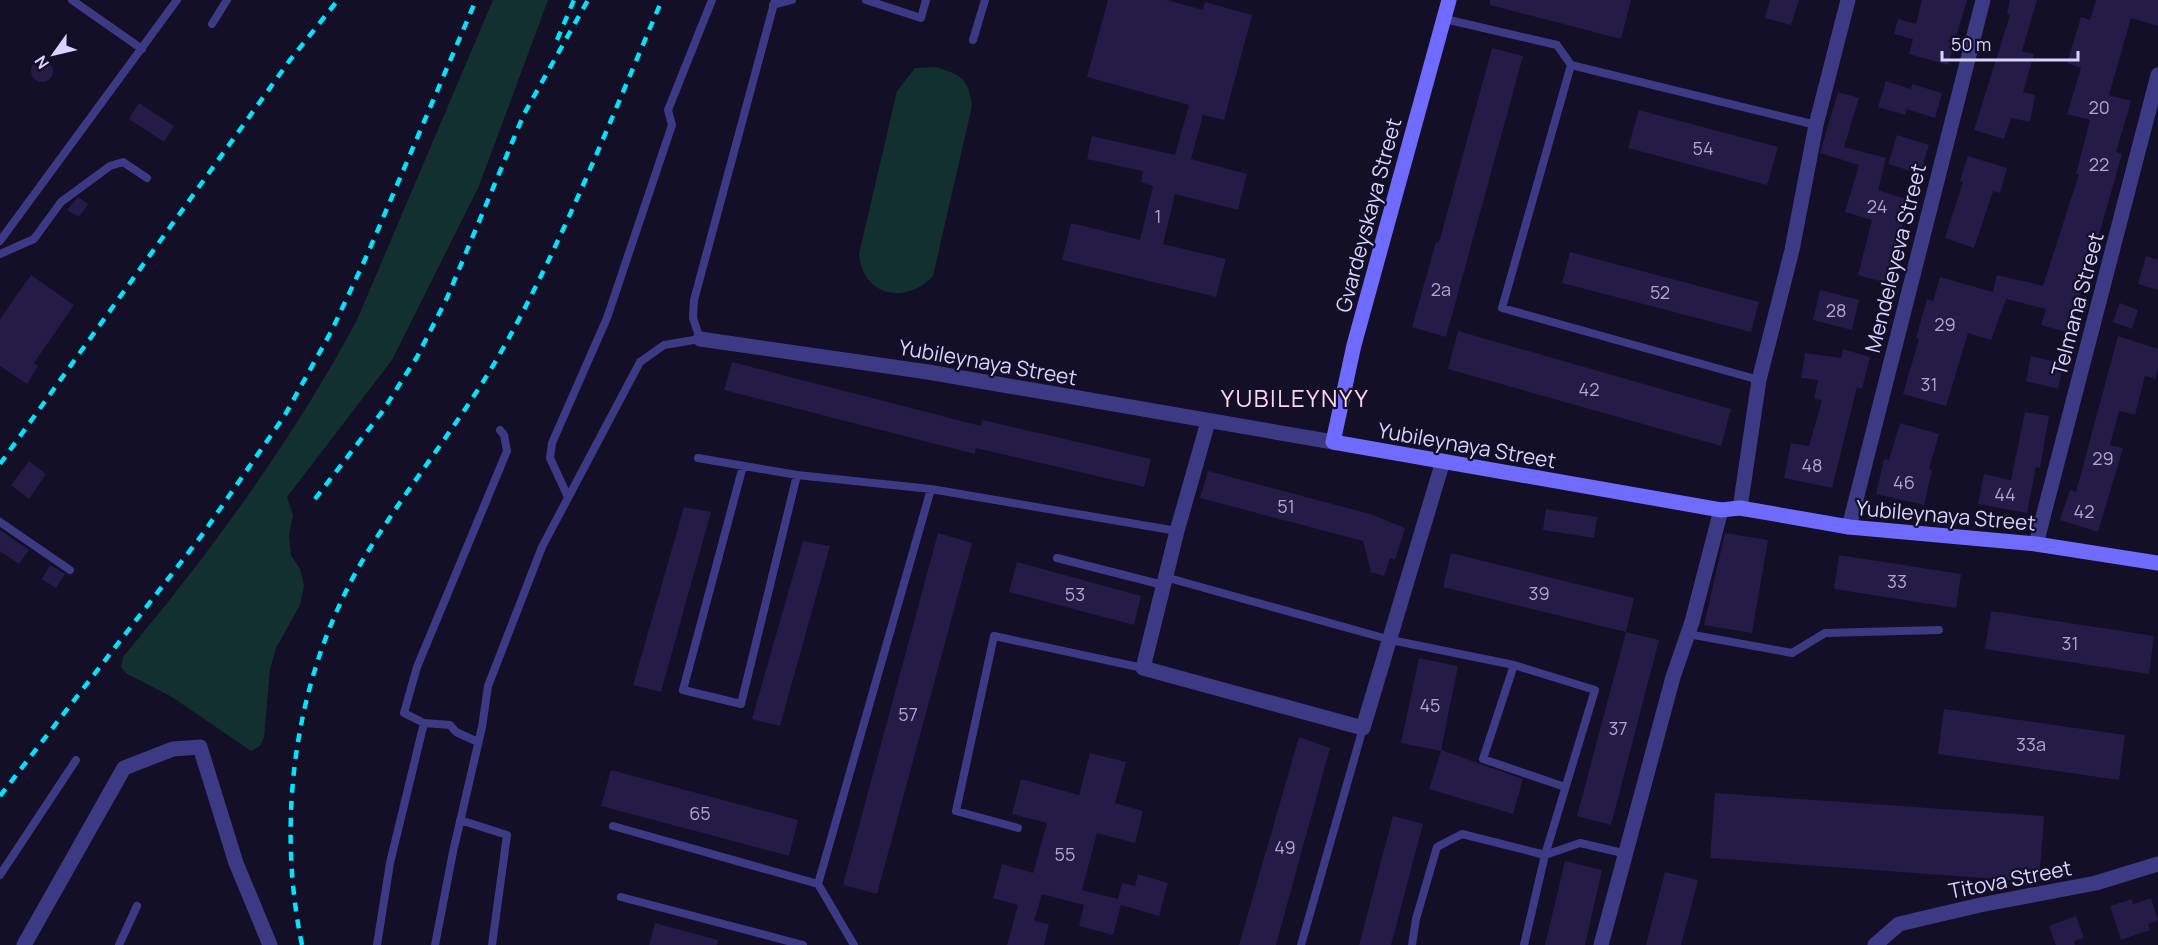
<svg xmlns="http://www.w3.org/2000/svg" width="2158" height="945" viewBox="0 0 2158 945" font-family="Manrope,sans-serif">
<rect width="100%" height="100%" fill="#130f26"/>
<path fill="#12302f" d="M 493,0 L 548,0 L 479,186 L 392,360 L 287,497 L 293,515 L 289,535 L 291,555 L 300,569 L 304,586 L 300,605 L 276,648 L 270,669 L 264,737 L 260,746 L 251,751 L 172,697 L 127,674 L 121,667 L 123,657 C 211,552 292,441 357,320 Z
M 936,67 C 962,75 969,80 972,106 L 933,276 C 906,305 863,297 859,254 L 897,91 L 915,68 Z"/>
<path fill="#241b47" d="M 1108,0 L 1167,0 L 1203,10 L 1205,2 L 1252,15 L 1224,120 L 1203,115 L 1191,159 L 1247,174 L 1238,210 L 1175,194 L 1163,244 L 1226,259 L 1216,297 L 1062,260 L 1071,223 L 1140,240 L 1153,186 L 1141,182 L 1143,171 L 1087,159 L 1092,136 L 1175,155 L 1189,105 L 1087,77 Z
M 1490,0 L 1631,0 L 1621,39 L 1490,5 Z
M 1770,0 L 1799,0 L 1791,25 L 1765,18 Z
M 1922,0 L 1967,0 L 1948,65 L 1909,54 L 1913,39 L 1894,34 L 1898,19 L 1916,24 Z
M 2010,0 L 2037,0 L 2022,51 L 2034,54 L 2023,92 L 2035,95 L 2030,122 L 2011,118 L 2004,139 L 1974,130 L 2010,15 L 2007,14 Z
M 2096,0 L 2158,0 L 2158,26 L 2131,18 L 2109,95 L 2131,101 L 2116,152 L 2122,154 L 2093,256 L 2095,257 L 2086,285 L 2083,283 L 2069,333 L 2041,325 L 2046,309 L 2006,299 L 1991,340 L 1968,333 L 1946,406 L 1903,394 L 1919,339 L 1916,338 L 1927,299 L 1933,301 L 1940,277 L 1993,292 L 1997,275 L 2043,286 L 2079,174 L 2076,174 L 2090,120 L 2067,114 L 2081,68 L 2067,63 L 2081,17 L 2090,20 Z
M 1492,48 L 1523,56 L 1446,337 L 1412,327 L 1436,242 L 1439,243 Z
M31 71a11 11 0 1 1 22 0a11 11 0 1 1-22 0Z
M 1886,81 L 1911,89 L 1912,84 L 1942,93 L 1935,118 L 1907,109 L 1905,115 L 1878,107 Z
M 1838,92 L 1859,98 L 1844,147 L 1886,158 L 1878,190 L 1909,200 L 1887,283 L 1858,275 L 1872,220 L 1845,212 L 1859,165 L 1820,153 Z
M 139,103 L 174,126 L 164,142 L 129,119 Z
M 1639,110 L 1778,147 L 1767,185 L 1628,148 Z
M 1897,135 L 1929,145 L 1920,174 L 1888,164 Z
M 1968,156 L 2007,168 L 2000,193 L 1993,191 L 1974,248 L 1945,238 L 1963,182 L 1960,181 Z
M 78,197 L 88,204 L 79,217 L 67,210 Z
M 1570,252 L 1759,302 L 1751,332 L 1562,283 Z
M 2146,256 L 2158,260 L 2158,290 L 2138,284 Z
M 31,275 L 74,305 L 34,363 L 38,366 L 27,384 L 0,366 L 0,319 Z
M 1820,290 L 1859,300 L 1852,330 L 1813,320 Z
M 2120,303 L 2138,310 L 2132,329 L 2113,322 Z
M 1458,331 L 1731,409 L 1721,446 L 1448,369 Z
M 2118,336 L 2158,349 L 2158,368 L 2155,379 L 2145,376 L 2135,415 L 2119,411 L 2110,445 L 2123,448 L 2098,532 L 2060,520 L 2070,490 L 2076,492 Z
M 1843,349 L 1870,357 L 1862,389 L 1857,387 L 1832,488 L 1784,478 L 1791,443 L 1809,446 L 1822,400 L 1814,399 L 1818,380 L 1801,378 L 1805,353 L 1841,358 Z
M 2031,356 L 2064,364 L 2058,389 L 2026,381 Z
M 732,362 L 981,426 L 982,420 L 1151,459 L 1144,487 L 976,448 L 975,454 L 724,390 Z
M 2025,412 L 2049,416 L 2040,468 L 2036,467 L 2027,513 L 1978,504 L 1984,474 L 2011,480 Z
M 1900,423 L 1939,434 L 1929,469 L 1932,470 L 1924,505 L 1876,494 L 1884,459 L 1889,460 Z
M 29,461 L 46,474 L 29,499 L 11,485 Z
M 1208,471 L 1370,514 L 1405,528 L 1395,560 L 1390,558 L 1384,576 L 1371,572 L 1363,541 L 1200,498 Z
M 684,507 L 711,512 L 661,692 L 633,685 Z
M 1546,509 L 1597,517 L 1594,538 L 1543,530 Z
M 0,530 L 29,550 L 19,564 L 0,551 Z
M 938,533 L 972,543 L 877,894 L 843,885 Z
M 1725,533 L 1768,540 L 1752,633 L 1704,625 Z
M 803,541 L 830,546 L 780,726 L 752,719 Z
M 1451,553 L 1634,598 L 1626,632 L 1443,587 Z
M 1839,555 L 1961,574 L 1956,608 L 1834,589 Z
M 1017,562 L 1141,596 L 1134,625 L 1009,592 Z
M 50,565 L 65,574 L 56,588 L 42,579 Z
M 1991,611 L 2154,636 L 2149,674 L 1985,649 Z
M 1626,632 L 1659,640 L 1611,825 L 1577,816 Z
M 1419,658 L 1458,666 L 1441,750 L 1523,779 L 1513,814 L 1429,789 L 1441,751 L 1401,743 Z
M 1944,709 L 2125,735 L 2119,780 L 1938,754 Z
M 1299,737 L 1330,748 L 1276,945 L 1239,945 Z
M 1090,753 L 1126,762 L 1115,803 L 1143,811 L 1135,843 L 1097,833 L 1082,890 L 1118,899 L 1122,883 L 1135,886 L 1138,874 L 1168,883 L 1159,916 L 1121,905 L 1113,935 L 1079,926 L 1084,905 L 1042,894 L 1034,921 L 1049,924 L 1044,945 L 1007,945 L 1018,905 L 993,898 L 1002,864 L 1033,873 L 1047,823 L 1012,814 L 1021,779 L 1079,795 Z
M 611,770 L 798,820 L 789,856 L 601,806 Z
M 1715,793 L 2044,816 L 2039,882 L 1710,858 Z
M 1393,816 L 1423,824 L 1391,945 L 1359,945 Z
M 1565,861 L 1602,870 L 1585,945 L 1545,945 Z
M 1665,872 L 1698,880 L 1681,945 L 1646,945 Z
M 2151,898 L 2158,920 L 2148,924 L 2150,930 L 2121,940 L 2110,906 L 2132,899 L 2133,904 Z
M 2076,916 L 2084,938 L 2074,941 L 2075,945 L 2056,945 L 2049,926 Z
M 655,923 L 718,940 L 717,945 L 649,945 Z"/>
<g fill="none" stroke-linecap="round" stroke-linejoin="round">
<path stroke="#3d3a85" stroke-width="8" d="M 72,0 L 142,49
M 866,0 L 921,18 L 926,0
M 773,5 L 792,0
M 1445,19 L 1557,45 L 1571,65 L 1502,308 L 1759,380
M 212,24 L 227,0
M 973,40 L 985,0
M 1571,65 L 1816,125
M 0,241 L 177,0
M 0,254 L 34,239 L 61,202 L 110,166 L 123,162 L 147,178
M 698,458 L 797,475 L 931,489
M 743,466 L 683,690 L 741,704 L 797,475
M 568,497 L 550,458 L 552,443 L 607,318 L 672,125 L 668,110 L 712,0
M 0,522 L 70,570
M 1057,558 L 1163,585
M 1165,577 L 1391,640 L 1514,665
M 1688,634 L 1792,653 L 1825,633 L 1939,630
M 424,723 L 450,725 L 456,732 L 478,742
M 460,820 L 507,835 L 492,945
M 613,826 L 818,884
M 1018,828 L 956,811 L 994,636 L 1143,668
M 0,875 L 76,760
M 621,897 L 803,945
M 119,945 L 137,906
M 377,945 L 390,863 L 424,723 L 404,713 L 417,667 L 507,451 L 504,435 L 500,430
M 435,945 L 453,852 L 482,727 L 488,686 L 542,547 L 640,362 L 664,345 L 700,339 L 693,318 L 694,300 L 775,0
M 854,945 L 818,884 L 931,489 L 1177,531
M 1301,945 L 1363,728
M 1412,945 L 1416,919 L 1437,847 L 1462,834 L 1545,855 L 1595,690 L 1514,665 L 1483,759 L 1565,787
M 1524,945 L 1545,855 L 1580,843 L 1627,854"/>
<path stroke="#3d3a85" stroke-width="15" d="M 700,339 L 928,372 L 1333,442
M 1208,422 L 1177,531 L 1143,668 L 1363,728 L 1443,461
M 1740,508 L 1759,380 L 1792,250 L 1816,125 L 1848,0
M 1849,527 L 1983,0
M 2036,544 L 2158,75
M 24,945 L 124,768 L 173,749 L 200,747 L 236,863 L 270,945
M 1601,945 L 1673,677 L 1692,622 L 1721,510
M 1875,945 L 1899,924 L 1980,905 L 2096,883 L 2158,864"/>
<path stroke="#6f6bff" stroke-width="15" d="M 1449,0 L 1354,345 L 1333,442 L 1721,510 L 1740,508 L 1849,527 L 2036,544 L 2158,563"/>
<path stroke="#00e5ff" stroke-width="4.5" stroke-dasharray="9 8" stroke-linecap="butt" d="M 557,40 L 574,0
M 0,464 L 290,60 L 338,0
M 315,499 L 382,412 L 417,357 L 447,298 L 524,114 L 588,0
M 0,796 L 202,535 L 285,415 L 332,330 L 368,253 L 476,0
M 302,945 C 275,815 296,673 364,558 C 408,485 463,420 505,345 C 566,235 612,116 662,0"/>
</g>
<g text-anchor="middle" dominant-baseline="central" stroke-width="4.5" stroke-linejoin="round" paint-order="stroke">
<g font-size="18" fill="#aca6d1">
<text x="2099" y="107">20</text>
<text x="1703" y="148">54</text>
<text x="2099" y="164">22</text>
<text x="1877" y="206">24</text>
<text x="1158" y="216">1</text>
<text x="1441" y="289">2а</text>
<text x="1660" y="292">52</text>
<text x="1836" y="310">28</text>
<text x="1945" y="324">29</text>
<text x="1929" y="384">31</text>
<text x="1589" y="389">42</text>
<text x="2103" y="458">29</text>
<text x="1812" y="465">48</text>
<text x="1904" y="482">46</text>
<text x="2005" y="494">44</text>
<text x="1286" y="506">51</text>
<text x="2084" y="511">42</text>
<text x="1897" y="581">33</text>
<text x="1539" y="593">39</text>
<text x="1075" y="594">53</text>
<text x="2070" y="643">31</text>
<text x="1430" y="705">45</text>
<text x="908" y="714">57</text>
<text x="1618" y="728">37</text>
<text x="2031" y="744">33а</text>
<text x="700" y="813">65</text>
<text x="1285" y="847">49</text>
<text x="1065" y="854">55</text>
</g>
<g font-size="21" fill="#d9d4ff" stroke="#130f26">
<text transform="translate(1368 215) rotate(-75)">Gvardeyskaya Street</text>
<text transform="translate(1895 258) rotate(-76)">Mendeleyeva Street</text>
<text transform="translate(2077 304) rotate(-75)">Telmana Street</text>
<text transform="translate(988 362) rotate(10)">Yubileynaya Street</text>
<text transform="translate(1467 445) rotate(10)">Yubileynaya Street</text>
<text transform="translate(1946 515) rotate(5)">Yubileynaya Street</text>
<text transform="translate(2010 879) rotate(-11)">Titova Street</text>
</g>
<g font-size="24" letter-spacing="1.5" fill="#ffd6f0" stroke="#130f26">
<text x="1295" y="397">YUBILEYNYY</text>
</g>
</g>
<g transform="translate(54 54) rotate(236)" stroke="#130f26" stroke-width="4.5" paint-order="stroke">
<path d="M0-4.5L10 22L0 15L-10 22Z" fill="#d9d4ff"/>
<text y="-9" font-size="16" font-weight="bold" text-anchor="middle" fill="#d9d4ff">N</text>
</g>
<path d="M1942 51v9h136v-9" fill="none" stroke="#d9d4ff" stroke-width="3"/>
<text x="1951" y="51" font-size="18" fill="#d9d4ff" stroke="#130f26" stroke-width="4.5" paint-order="stroke">50 m</text>
</svg>
